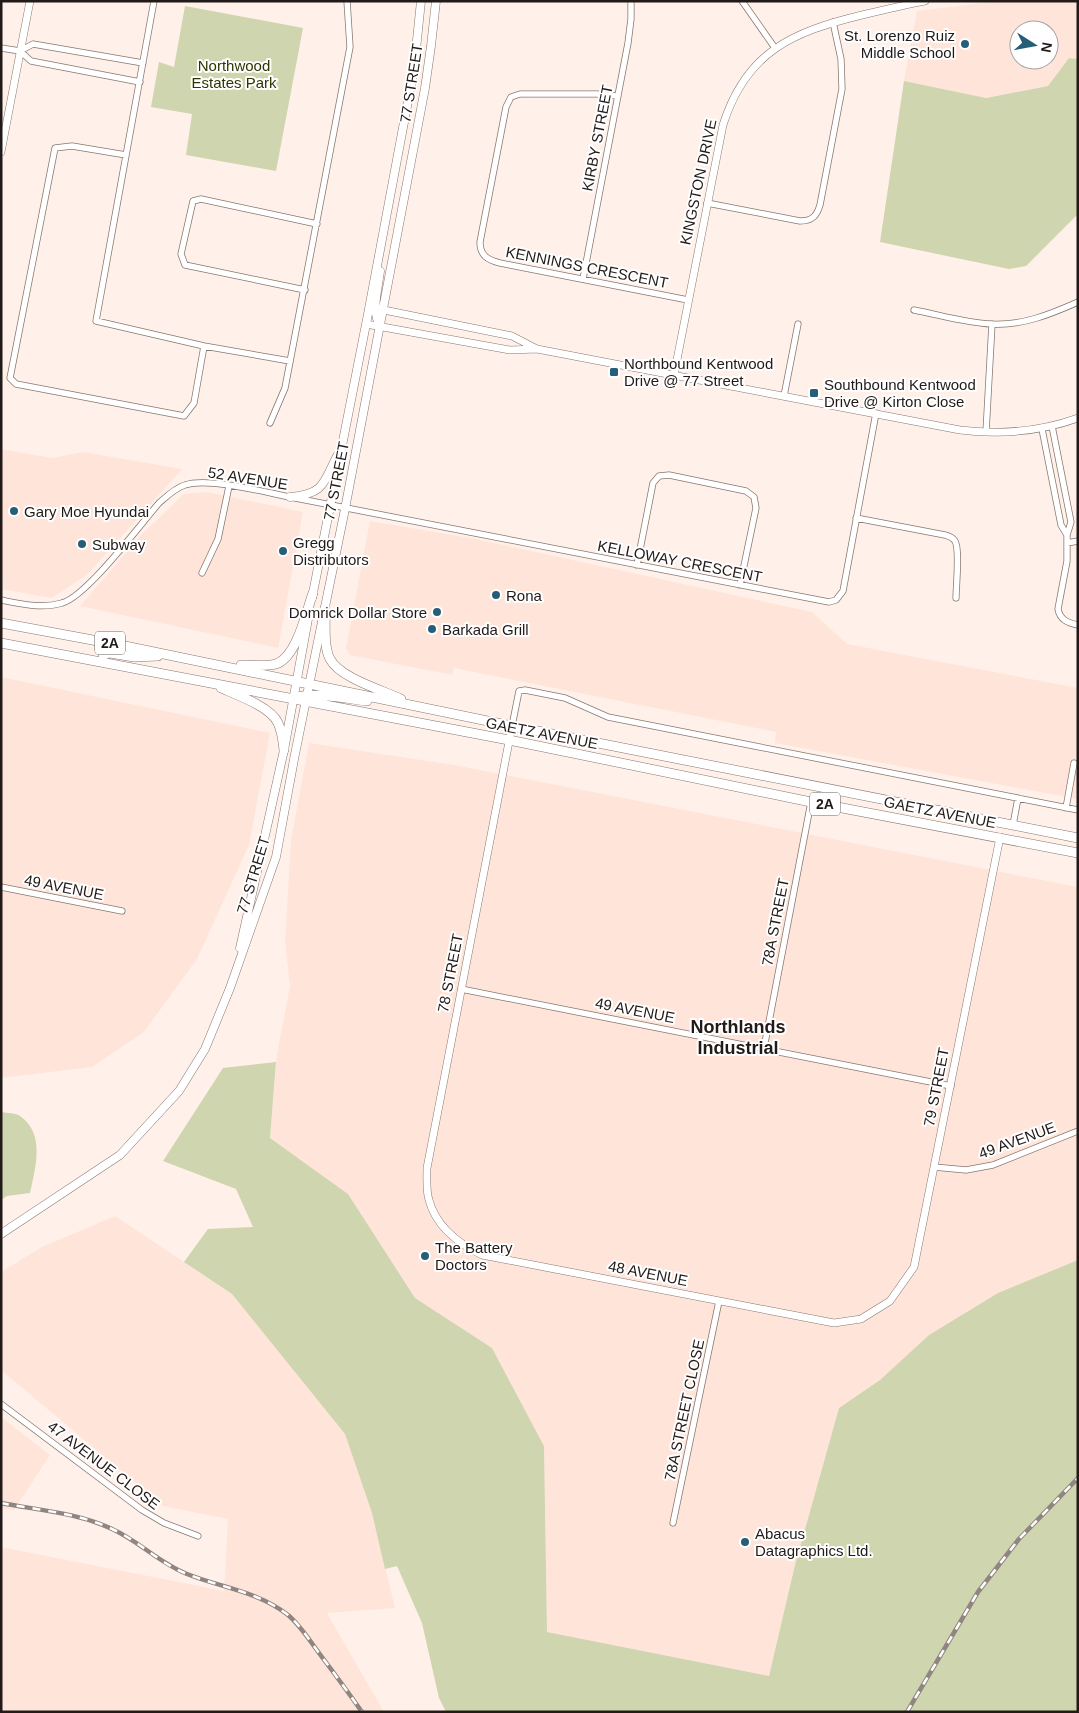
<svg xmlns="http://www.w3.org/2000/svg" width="1079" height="1713" viewBox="0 0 1079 1713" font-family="Arial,sans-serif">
<rect width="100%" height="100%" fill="#fff0e9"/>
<path fill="#ffe5d9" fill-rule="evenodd" d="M 998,1 L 1078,1 L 1078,59 L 1069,58 L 1048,86 L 986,98 L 904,81 L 917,11 ZM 1019,30 L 1049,30 L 1049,60 L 1019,60 Z
M 1,449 L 52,458 L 83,452 L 182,469 L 88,574 L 52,598 L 1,589 Z
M 207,492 L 303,512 L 278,648 L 80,606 L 143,533 L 184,494 Z
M 370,521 L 476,539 L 812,612 L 847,644 L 1078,688 L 1078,799 L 775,743 L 776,732 L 454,668 L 452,675 L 350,655 L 346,648 Z
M 1,677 L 270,733 L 249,845 L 197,959 L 144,1032 L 92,1067 L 1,1078 Z
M 309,743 L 454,765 L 1078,887 L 1078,1260 L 998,1293 L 929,1335 L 880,1380 L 839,1408 L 795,1565 L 769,1676 L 547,1632 L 544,1446 L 492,1348 L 415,1298 L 348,1194 L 270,1138 L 277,1054 L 290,986 L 285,942 L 291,840 Z
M 115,1216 L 232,1294 L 345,1434 L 372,1513 L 395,1608 L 327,1613 L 384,1712 L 1,1712 L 1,1547 L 224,1591 L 228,1519 L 163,1506 L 1,1370 L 1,1272 L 42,1247 Z
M 1,1417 L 50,1455 L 14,1510 L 1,1509 Z"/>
<path fill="#cfd5ae" d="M 185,6 L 303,28 L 276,171 L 186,155 L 192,114 L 151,107 L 159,62 L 174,67 Z
M 1069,58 L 1078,59 L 1078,214 L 1026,266 L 1009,269 L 880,242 L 904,81 L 986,98 L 1048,86 Z
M 276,1062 L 270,1138 L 348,1194 L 415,1298 L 492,1348 L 544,1446 L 547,1632 L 769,1676 L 795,1565 L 839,1408 L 880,1380 L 929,1335 L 998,1293 L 1078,1260 L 1078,1712 L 446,1712 L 439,1698 L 422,1623 L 397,1566 L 385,1569 L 372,1513 L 345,1434 L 232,1294 L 184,1262 L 208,1229 L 253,1227 L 236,1189 L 163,1161 L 223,1068 Z
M 1,1112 C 7,1113 16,1113 20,1116 C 46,1134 35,1168 30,1193 L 7,1196 L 1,1200 Z"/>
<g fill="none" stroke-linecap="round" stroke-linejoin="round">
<defs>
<path id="minor" d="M 154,1 L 96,321 L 204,346 L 290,361
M 742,1 L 775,48
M 1,48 L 20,51
M 20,51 L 33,44 L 143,63
M 20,51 L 31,61 L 140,82
M 618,96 L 597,94 L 520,94 L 511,97 L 506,107 L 480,242 C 480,256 488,260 500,263 L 688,300
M 126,155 L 72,146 L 55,148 L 10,378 L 16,384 L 184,416 L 194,403 L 204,346
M 707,203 L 800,221 C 813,221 817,215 820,205 L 842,89 L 841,59 L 833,22
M 583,279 L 628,43 L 631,19 L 631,1
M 305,290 L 185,265 L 181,254 L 193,201 L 201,199 L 317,224
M 914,310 C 940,315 966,323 991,324 C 1022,326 1051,314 1078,302
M 784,396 L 798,324
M 270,423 L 285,388 L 350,47 L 347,1
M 1052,426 L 1071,522 L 1067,535 L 1067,561 L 1058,609 C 1060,620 1068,623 1078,625
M 1042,429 L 1061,525 L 1067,535
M 986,432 L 992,324
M 856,518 L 945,535 C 949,536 953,538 955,541 C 960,549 956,587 956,598
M 1067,543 L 1078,541
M 637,565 L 653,483 L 659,476 L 669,475 L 746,491 L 754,497 L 756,508 L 740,585
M 202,573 L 218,539 L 229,486
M 1,600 C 21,604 42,609 62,603 C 86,597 140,525 159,503 C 167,496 175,488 185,485 C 208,477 264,492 290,497 L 829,602 L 836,600 L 843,591 L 876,413
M 512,726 L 519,691 L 525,690 L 565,698 L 608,717 L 1078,810
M 1066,808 L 1074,763
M 1013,825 L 1018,798
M 1,887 L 122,911
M 461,989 L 951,1086
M 764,1048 L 811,802
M 934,1167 L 966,1170 L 993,1165 L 1078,1131
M 1,1404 L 142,1510 L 164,1523 L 198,1536
M 673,1523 L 719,1301"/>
<path id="tertiary" d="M 1,152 L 30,1
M 379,309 L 512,336 L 537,349
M 366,324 L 510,350 L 537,349 L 960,430 C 1001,435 1039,432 1078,418
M 674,375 L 723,125 C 746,52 792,32 862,15 C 883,10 904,5 925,1
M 512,726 L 427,1168 C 427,1178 426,1191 429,1200 C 436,1226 459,1244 482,1255 L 834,1323 L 861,1319 L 890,1301 L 914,1267 L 1000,837"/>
<path id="secondary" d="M 380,326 C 371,310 378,289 380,271
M 290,497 C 324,494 323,484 337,456
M 312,598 L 368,314 L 414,69 L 421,1
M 240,948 L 284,750 L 308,619
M 1,1234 L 120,1155 L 179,1091 L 205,1049 L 230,988 L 276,857 L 295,754 L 345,509 L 425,88 L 431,46 L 436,1"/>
<path id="primary" d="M 325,608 C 326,624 323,645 330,659 C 340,678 382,690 401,699
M 1,623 L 125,646 L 512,726 L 1078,838
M 1,643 L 509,740 L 811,802 L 1078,853
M 102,662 L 104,654 L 110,653 L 134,657 L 158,656
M 241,665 C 252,665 265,667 276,664 C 297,657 306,612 313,593
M 221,688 C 237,695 271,707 278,723 C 282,731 283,741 284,750
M 295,698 C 311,691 349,699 367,701"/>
</defs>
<use href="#minor" stroke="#877770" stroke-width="7"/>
<use href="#tertiary" stroke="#877770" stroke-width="8"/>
<use href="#secondary" stroke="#877770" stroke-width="9"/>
<use href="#primary" stroke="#877770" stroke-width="10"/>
<use href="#minor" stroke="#fff" stroke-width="5.5"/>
<use href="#tertiary" stroke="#fff" stroke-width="7"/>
<use href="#secondary" stroke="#fff" stroke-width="8"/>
<use href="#primary" stroke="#fff" stroke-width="9"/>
<defs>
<path id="rail" d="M 1,1503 C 37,1510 79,1513 112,1529 C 139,1541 159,1563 187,1574 C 222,1588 257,1591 288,1615 C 300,1625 310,1641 319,1653 C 334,1673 348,1692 362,1712
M 907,1712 L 978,1592 L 1019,1539 L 1078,1478"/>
</defs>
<use href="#rail" stroke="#908580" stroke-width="4.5"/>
<use href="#rail" stroke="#fff" stroke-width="2.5" stroke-dasharray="8" stroke-linecap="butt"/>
</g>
<g fill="#265e78" stroke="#fff" stroke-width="2">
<circle cx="965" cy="44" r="5"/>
<rect x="609" y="367" width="10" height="10" rx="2.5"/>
<rect x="809" y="388" width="10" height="10" rx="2.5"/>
<circle cx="14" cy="511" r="5"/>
<circle cx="82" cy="544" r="5"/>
<circle cx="283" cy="551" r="5"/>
<circle cx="496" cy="595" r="5"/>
<circle cx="437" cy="612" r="5"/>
<circle cx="432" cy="629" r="5"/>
<circle cx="425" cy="1256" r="5"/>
<circle cx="745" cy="1542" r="5"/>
</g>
<g text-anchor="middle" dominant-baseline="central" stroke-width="4" stroke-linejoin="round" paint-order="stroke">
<g fill="#fff" stroke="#645f5d" stroke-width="1">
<rect x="95" y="631.5" width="30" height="23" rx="4"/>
<rect x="810" y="792.5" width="30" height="23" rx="4"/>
</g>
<g font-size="14" font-weight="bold" fill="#211a18">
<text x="110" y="643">2A</text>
<text x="825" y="804">2A</text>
</g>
<g font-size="15" fill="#211a18" stroke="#fff" text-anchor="start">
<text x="955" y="35" text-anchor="end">St. Lorenzo Ruiz<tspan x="955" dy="17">Middle School</tspan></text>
<text x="624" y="363">Northbound Kentwood<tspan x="624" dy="17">Drive @ 77 Street</tspan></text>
<text x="824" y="384">Southbound Kentwood<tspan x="824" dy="17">Drive @ Kirton Close</tspan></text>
<text x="24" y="511">Gary Moe Hyundai</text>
<text x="293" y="542">Gregg<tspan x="293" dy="17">Distributors</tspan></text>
<text x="92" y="544">Subway</text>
<text x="506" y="595">Rona</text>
<text x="427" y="612" text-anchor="end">Domrick Dollar Store</text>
<text x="442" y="629">Barkada Grill</text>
<text x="435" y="1247">The Battery<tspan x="435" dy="17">Doctors</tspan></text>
<text x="755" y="1533">Abacus<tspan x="755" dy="17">Datagraphics Ltd.</tspan></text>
</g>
<g font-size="15" fill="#303500" stroke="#fff">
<text x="234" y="65">Northwood<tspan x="234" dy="17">Estates Park</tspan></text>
</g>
<g font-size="15" fill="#211a18" stroke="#fff">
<text transform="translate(411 83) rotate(-81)">77 STREET</text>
<text transform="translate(597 138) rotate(-79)">KIRBY STREET</text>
<text transform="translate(698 182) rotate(-78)">KINGSTON DRIVE</text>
<text transform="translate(587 267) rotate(11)">KENNINGS CRESCENT</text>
<text transform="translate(248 478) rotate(9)">52 AVENUE</text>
<text transform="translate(336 481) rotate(-79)">77 STREET</text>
<text transform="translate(680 561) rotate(11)">KELLOWAY CRESCENT</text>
<text transform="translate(542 733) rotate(11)">GAETZ AVENUE</text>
<text transform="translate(940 812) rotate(11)">GAETZ AVENUE</text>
<text transform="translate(253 875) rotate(-73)">77 STREET</text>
<text transform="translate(64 887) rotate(11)">49 AVENUE</text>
<text transform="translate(775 922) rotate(-79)">78A STREET</text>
<text transform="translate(450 973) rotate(-79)">78 STREET</text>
<text transform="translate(635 1010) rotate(11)">49 AVENUE</text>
<text transform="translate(936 1087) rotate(-79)">79 STREET</text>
<text transform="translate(1017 1140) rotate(-20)">49 AVENUE</text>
<text transform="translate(648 1273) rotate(11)">48 AVENUE</text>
<text transform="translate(684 1410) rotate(-78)">78A STREET CLOSE</text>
<text transform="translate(104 1465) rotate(37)">47 AVENUE CLOSE</text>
</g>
<g font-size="18" font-weight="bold" fill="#211a18" stroke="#fff">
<text x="738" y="1027">Northlands<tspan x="738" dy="21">Industrial</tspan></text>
</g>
</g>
<rect width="1079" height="1713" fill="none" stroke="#211a18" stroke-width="5"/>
<g transform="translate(1034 45) rotate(101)"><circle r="24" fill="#ffffff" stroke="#a6a3a3"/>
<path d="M0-4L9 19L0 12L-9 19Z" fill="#265e78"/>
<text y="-8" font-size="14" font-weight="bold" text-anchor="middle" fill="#211a18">N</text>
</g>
</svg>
